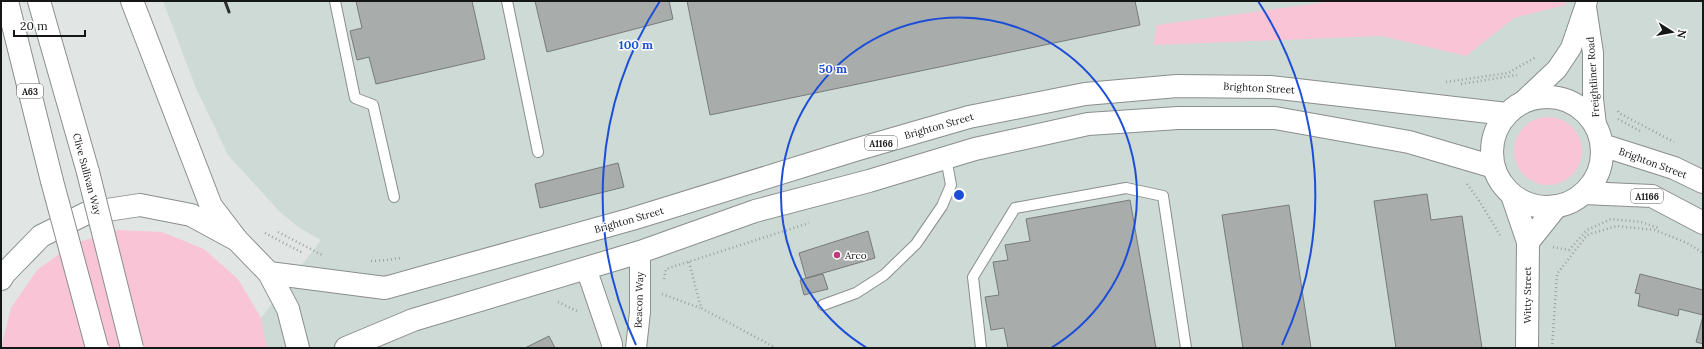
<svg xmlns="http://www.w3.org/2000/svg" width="1704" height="349" viewBox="0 0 1704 349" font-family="Lora,serif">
<rect width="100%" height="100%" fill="#e1e6e4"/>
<path fill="#cddad5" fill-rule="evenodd" d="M 163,1 L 1703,1 L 1703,348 L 267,348 L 261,318 L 321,240 L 298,227 L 279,211 L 228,155 L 196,88 ZM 1564,121 L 1573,128 L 1581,144 L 1581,158 L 1575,172 Z"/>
<path fill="#f9c4d6" d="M 1334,1 L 1566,1 L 1565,5 L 1514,18 L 1466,56 L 1382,36 L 1153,45 L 1157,25 Z
M1514 151a34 34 0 1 1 68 0a34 34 0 1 1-68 0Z
M 117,230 L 162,232 L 204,249 L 238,279 L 261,318 L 267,348 L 1,348 L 11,308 L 37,270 L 73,244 Z"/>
<path fill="#a8adab" stroke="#777b7a" d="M 356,1 L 472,1 L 485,59 L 376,84 L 369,57 L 357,60 L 350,31 L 362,28 Z
M 535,1 L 669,1 L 673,19 L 547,52 Z
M 687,1 L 1135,1 L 1140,25 L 710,115 Z
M 618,163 L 624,187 L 540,208 L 535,184 Z
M 1427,194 L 1431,220 L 1462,216 L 1482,348 L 1396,348 L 1374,201 Z
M 1130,200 L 1156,348 L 1008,348 L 1004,328 L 991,330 L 985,297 L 999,295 L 993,262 L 1008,260 L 1005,245 L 1030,241 L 1026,219 Z
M 1289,205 L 1311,348 L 1243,348 L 1222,215 Z
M 868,231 L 875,258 L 806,278 L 799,253 Z
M 823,274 L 828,289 L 804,295 L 800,280 Z
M 1640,274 L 1703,290 L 1703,315 L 1679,309 L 1678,316 L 1638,306 L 1640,294 L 1635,293 Z
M 1703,316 L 1703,344 L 1696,342 Z
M 549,336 L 555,348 L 525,348 Z"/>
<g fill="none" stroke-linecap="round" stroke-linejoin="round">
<defs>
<path id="lane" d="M 335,1 L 355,98 L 373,105 L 394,197
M 507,1 L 538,152
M 823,305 L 856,293 L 884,275 L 916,244 L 942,206 L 951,185 L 946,158
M 981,348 L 973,277 L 1015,208 L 1126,188 L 1163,196 L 1186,348"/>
<path id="street" d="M 1586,7 L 1593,53 L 1593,99 L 1596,125
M 1521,103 L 1557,69 L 1571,48 L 1587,1
M 586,268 L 612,344 L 612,348
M 636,348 L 640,312 L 640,252"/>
<path id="secondary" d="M 1512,195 L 1528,242 L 1527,348
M 1528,242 L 1556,207"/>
<path id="primary" d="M1492 152a55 55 0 1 1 110 0a55 55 0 1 1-110 0Z
M 1602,145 L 1674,168 L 1703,182
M 1584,193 L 1652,196 L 1703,223
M 269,273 L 385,288 L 632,219 L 855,150 L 969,117 L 1085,94 L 1177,86 L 1270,87 L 1507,114
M 1,279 L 4,274 L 41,236 L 87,213 L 140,205 L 191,215 L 237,240 L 269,273 L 288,309 L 298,348
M 346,348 L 413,320 L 640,252 L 755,211 L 869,181 L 975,149 L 1088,124 L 1178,118 L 1275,118 L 1409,142 L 1494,167"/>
<path id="highway" d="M 7,1 L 52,181
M 39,1 L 88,172
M 132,1 L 211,206 L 237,240"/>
</defs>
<use href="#lane" stroke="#8a8e8d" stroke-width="12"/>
<use href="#street" stroke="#8a8e8d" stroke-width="22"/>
<use href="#secondary" stroke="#8a8e8d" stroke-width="24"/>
<use href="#primary" stroke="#8a8e8d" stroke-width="24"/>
<use href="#highway" stroke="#8a8e8d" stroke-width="24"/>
<path stroke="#9da19f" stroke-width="2.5" stroke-dasharray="1 3" stroke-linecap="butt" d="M 1446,82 L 1508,73 L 1536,57
M 1461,84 L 1517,75
M 1618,111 L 1619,113 L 1674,142
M 1618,119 L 1642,132
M 1467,184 L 1478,199 L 1500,235
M 278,232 L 324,256
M 265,233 L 303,253
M 1553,247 L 1569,250 L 1587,230 L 1611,219 L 1641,222 L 1659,228
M 371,261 L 388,260 L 400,258
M 689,262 L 701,308 L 776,348
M 664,279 L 666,269 L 809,223
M 662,294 L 700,308
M 558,302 L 577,311
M 1552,348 L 1557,274 L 1587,235 L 1616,226 L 1655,230 L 1687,243 L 1703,253"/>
<use href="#lane" stroke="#fff" stroke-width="10"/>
<use href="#street" stroke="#fff" stroke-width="20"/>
<use href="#secondary" stroke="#fff" stroke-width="22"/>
<use href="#primary" stroke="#fff" stroke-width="22"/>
<use href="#highway" stroke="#fff" stroke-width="22"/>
<path stroke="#2e302f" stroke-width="3" d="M 225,1 L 229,12"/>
<defs>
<path id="highway-bridge" d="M 88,172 L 132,348
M 52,181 L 97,348"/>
</defs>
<use href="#highway-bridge" stroke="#8a8e8d" stroke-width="24" stroke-linecap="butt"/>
<use href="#highway-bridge" stroke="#fff" stroke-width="22"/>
</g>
<g fill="none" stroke="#1d4ed8" stroke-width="2">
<path d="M867 348A178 178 0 1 1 1051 348"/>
<path d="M636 345A356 356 0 0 1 660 1M1258 1A356 356 0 0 1 1282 345"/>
</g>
<circle fill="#c13978" stroke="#fff" stroke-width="1.5" cx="837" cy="255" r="4"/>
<g text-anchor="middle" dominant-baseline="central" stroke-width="3" stroke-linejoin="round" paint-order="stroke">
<g fill="#fff" stroke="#5b5d5c" stroke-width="1">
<rect x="17" y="84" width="26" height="14" rx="3"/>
<rect x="865" y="136" width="32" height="14" rx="3"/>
<rect x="1631" y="189" width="32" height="14" rx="3"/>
</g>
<g font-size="9" font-weight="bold" fill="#151716">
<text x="30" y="91">A63</text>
<text x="881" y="143">A1166</text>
<text x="1647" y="196">A1166</text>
</g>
<g font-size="10" fill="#151716" stroke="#fff">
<text transform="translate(1593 77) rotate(-94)">Freightliner Road</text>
<text transform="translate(1259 88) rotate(3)">Brighton Street</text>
<text transform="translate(939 126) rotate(-16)">Brighton Street</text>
<text transform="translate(1653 163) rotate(20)">Brighton Street</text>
<text transform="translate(87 174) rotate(75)">Clive Sullivan Way</text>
<text transform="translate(629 220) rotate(-16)">Brighton Street</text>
<text transform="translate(1527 295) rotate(-90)">Witty Street</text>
<text transform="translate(639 300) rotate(-88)">Beacon Way</text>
</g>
<g font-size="10" fill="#151716" stroke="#fff" text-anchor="start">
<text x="845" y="255">Arco</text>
</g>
</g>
<circle cx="959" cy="195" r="6" fill="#1d4ed8" stroke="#fff" stroke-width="2"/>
<g font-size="12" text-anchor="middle" font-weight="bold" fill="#1d4ed8" stroke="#fff" stroke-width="3" stroke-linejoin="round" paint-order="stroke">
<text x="636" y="49">100 m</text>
<text x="833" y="73">50 m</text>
</g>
<rect width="1704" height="349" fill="none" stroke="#151716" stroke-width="4"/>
<g transform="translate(1672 32) rotate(101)" stroke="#ffffff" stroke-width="3" paint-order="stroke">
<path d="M0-3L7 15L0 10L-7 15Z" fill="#151716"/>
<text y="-6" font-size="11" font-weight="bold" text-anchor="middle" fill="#151716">N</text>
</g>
<path d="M14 30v6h71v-6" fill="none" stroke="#151716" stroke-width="2"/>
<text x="20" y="30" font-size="12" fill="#151716" stroke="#ffffff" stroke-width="3" paint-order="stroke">20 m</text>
</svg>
